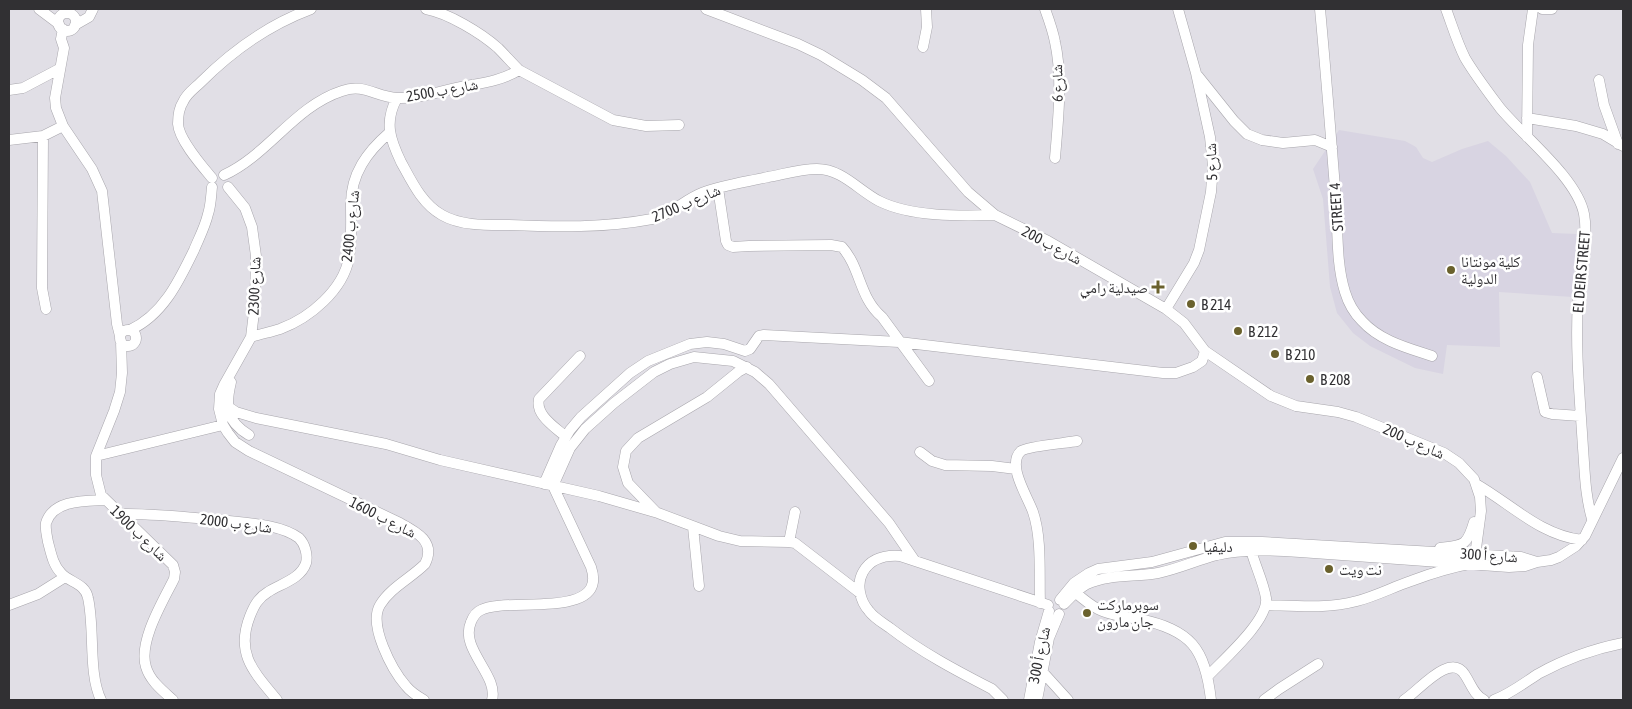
<svg xmlns="http://www.w3.org/2000/svg" width="1632" height="709" viewBox="0 0 1632 709" font-family="'Asap Condensed','Noto Naskh Arabic',sans-serif">
<rect width="100%" height="100%" fill="#e1dfe6"/>
<path fill="#d8d4e2" d="M 1339,130 L 1405,141 L 1416,147 L 1423,158 L 1432,162 L 1462,149 L 1488,141 L 1506,156 L 1530,182 L 1552,233 L 1577,234 L 1572,297 L 1499,292 L 1500,347 L 1447,345 L 1443,374 L 1415,368 L 1370,346 L 1353,333 L 1337,313 L 1330,287 L 1323,199 L 1313,169 Z"/>
<g fill="none" stroke-linecap="round" stroke-linejoin="round">
<defs>
<path id="minor" d="M 39,9 L 59,24
M 706,9 L 798,44 L 821,55 L 862,80 L 886,98 L 968,192 L 995,215 L 1048,241 L 1166,309 L 1184,323 L 1205,351 L 1271,396 L 1296,406 L 1338,412 L 1356,417 L 1444,453 L 1459,463 L 1474,479 L 1480,497 L 1481,511 L 1474,563 C 1452,567 1432,573 1411,581 C 1393,587 1376,596 1357,601 C 1327,609 1297,606 1266,605
M 1045,9 C 1049,20 1053,31 1055,42 C 1063,78 1058,121 1055,158
M 1320,9 C 1326,73 1331,137 1336,201 C 1338,231 1336,263 1345,292 C 1348,302 1354,313 1362,321 C 1380,341 1408,348 1432,356
M 1446,9 C 1452,25 1457,42 1465,58 C 1475,75 1488,92 1500,108 C 1523,136 1577,178 1584,214 C 1589,240 1579,274 1578,301 C 1575,350 1580,399 1583,448 C 1585,474 1585,494 1592,519
M 1542,9 L 1552,9
M58 22a9 9 0 1 1 18 0a9 9 0 1 1-18 0Z
M 75,25 L 89,17 L 93,9
M 63,29 L 61,39 L 64,48 L 55,98 L 56,108 L 63,126 L 92,169 L 102,191 L 117,324 L 120,336
M 923,47 L 927,27 L 926,9
M 519,70 L 613,120 L 646,126 L 679,125
M 1198,76 L 1234,121 L 1247,134 L 1262,140 L 1283,143 L 1315,140 L 1332,147
M 1599,80 L 1604,105 L 1618,144
M 9,90 L 23,88 L 59,69
M 397,98 C 384,122 390,139 401,162 C 412,182 422,204 442,215 C 461,226 487,225 509,225 C 556,227 605,228 652,219 C 671,215 684,200 702,193 C 723,185 746,182 768,177 C 784,174 801,169 817,169 C 842,169 858,190 879,201 C 911,217 960,216 995,215
M 1527,118 L 1576,126 L 1603,134 L 1623,146
M 43,136 L 42,288 L 46,309
M 1527,137 L 1528,45 L 1533,9
M 9,140 L 43,136 L 63,126
M 224,175 C 268,155 295,106 342,91 C 364,83 376,97 397,98 C 419,99 440,91 461,87 C 482,83 501,81 519,70 C 512,63 505,55 498,48 C 481,33 448,13 426,9
M 212,178 C 202,166 179,140 178,124 C 178,116 179,108 183,102 C 186,94 195,88 201,82 C 233,50 268,25 311,9
M 228,187 L 245,208 L 252,227 L 256,256 L 255,304 L 251,337 L 224,385 L 220,394 L 219,409 L 223,425 L 228,433 L 235,442 L 249,451 L 400,523 C 417,532 436,542 425,564 C 411,578 390,588 380,605 C 368,625 392,670 406,686 C 410,691 417,696 424,700
M 718,188 L 726,241 L 728,245 L 733,247 L 749,246 L 831,245 L 842,247 C 861,268 859,298 882,317 L 929,381
M 1166,309 L 1194,263 L 1199,250 L 1211,192 L 1213,166 L 1210,137 L 1196,73 L 1178,9
M 130,330 C 163,315 179,281 194,250 C 199,238 205,227 208,214 C 211,205 211,196 212,187
M120 338a8 8 0 1 1 16 0a8 8 0 1 1-16 0Z
M 251,337 C 260,334 271,332 280,329 C 310,318 343,290 349,258 C 352,240 351,222 351,204 C 351,174 367,152 389,133
M 121,341 L 122,373 L 120,392 L 114,411 L 96,456 L 96,475 L 101,495 L 173,565 L 175,572 L 174,579 C 163,601 138,642 146,667 C 150,681 163,691 173,700
M 1537,377 L 1545,412 L 1552,414 L 1580,416
M 231,382 C 225,407 226,421 249,435
M 227,406 L 236,412 L 256,418 L 386,444 L 440,460 L 599,496 L 658,513 L 719,536 L 740,541 L 789,542 L 795,543 L 860,593
M 566,437 C 555,427 535,415 539,399 L 580,356
M 920,452 L 932,461 L 945,465 L 992,466 L 1016,469
M 96,456 L 223,425
M 544,484 L 561,445 L 570,430 L 581,417 L 630,373 L 648,361 L 690,344 L 707,342 L 724,344 L 745,351 L 750,349 L 759,336 L 764,335 L 899,342 L 1163,373 L 1176,373 L 1193,367 L 1202,361 L 1205,351
M 1476,484 C 1511,504 1540,535 1582,540
M 553,486 L 570,448 L 585,429 L 614,403 L 654,372 L 670,364 L 694,357 L 733,361 L 755,372 L 769,384 L 889,523 L 915,561
M 656,512 L 628,483 L 623,467 L 626,451 L 638,438 L 707,397 L 738,372 L 747,367
M 119,514 C 153,513 185,517 218,520 C 242,523 279,523 299,538 C 305,544 308,555 306,563 C 301,579 280,584 268,592 C 258,598 254,606 250,616 C 235,654 254,672 277,700
M 693,527 L 699,586
M 789,542 L 795,512
M 1440,548 C 1464,545 1467,546 1474,522
M 1076,593 C 1083,599 1090,605 1098,609 C 1110,615 1125,617 1139,619 C 1191,630 1205,648 1211,700
M 1060,600 L 1074,583 L 1089,573 L 1098,569 L 1152,562 L 1225,542 L 1262,542 L 1521,557 L 1537,562
M 1040,603 C 1039,575 1042,538 1033,512 C 1028,497 1006,465 1021,451 C 1028,446 1067,443 1077,441
M 1064,604 C 1071,597 1078,589 1087,584 C 1108,574 1136,577 1158,573 C 1178,569 1197,560 1217,555 C 1244,549 1272,550 1300,552 L 1509,567 L 1525,566 L 1537,562 L 1551,560 L 1559,557 L 1576,546 L 1585,536 L 1623,458
M 9,605 L 38,594 L 65,577
M 1039,668 L 1068,700
M 1208,676 C 1223,660 1269,620 1266,598 C 1263,580 1254,564 1250,546
M 101,700 C 88,673 95,629 88,598 C 85,583 70,583 61,573 C 53,565 51,553 48,542 C 47,536 45,529 46,523 C 53,499 87,501 106,500
M 492,700 C 499,675 459,649 471,622 C 473,617 476,612 481,610 C 507,596 609,621 591,567 L 553,486
M 1003,700 L 992,689 C 957,671 921,652 890,628 C 883,623 874,618 869,611 C 860,601 856,584 863,572 C 871,558 886,555 900,556 L 1048,605
M 1029,700 L 1040,642 L 1049,611
M 1037,700 L 1049,638 L 1059,614
M 1264,700 L 1279,689 L 1318,664
M 1404,700 C 1419,691 1450,651 1465,675 C 1471,684 1474,695 1484,700
M 1494,700 C 1510,694 1524,683 1538,674 C 1565,659 1593,649 1623,643"/>
</defs>
<use href="#minor" stroke="#a8a6ac" stroke-width="11"/>
<use href="#minor" stroke="#fff" stroke-width="10"/>
</g>
<g fill="#6a612d" stroke="#fff" stroke-width="2">
<circle cx="1451" cy="270" r="5"/>
<path d="M1155.5 279.5h5v5h5v5h-5v5h-5v-5h-5v-5h5z"/>
<circle cx="1191" cy="304" r="5"/>
<circle cx="1238" cy="331" r="5"/>
<circle cx="1275" cy="354" r="5"/>
<circle cx="1310" cy="379" r="5"/>
<circle cx="1193" cy="546" r="5"/>
<circle cx="1329" cy="569" r="5"/>
<circle cx="1087" cy="613" r="5"/>
</g>
<g text-anchor="middle" dominant-baseline="central" stroke-width="5" stroke-linejoin="round" paint-order="stroke">
<g font-size="15" fill="#313033" stroke="#fff">
<text transform="translate(1057 83) rotate(-91)">شارع 6</text>
<text transform="translate(442 90) rotate(-10)">شارع ب 2500</text>
<text transform="translate(1211 162) rotate(-92)">شارع 5</text>
<text transform="translate(686 203) rotate(-23)">شارع ب 2700</text>
<text transform="translate(1336 207) rotate(-94)">STREET 4</text>
<text transform="translate(350 226) rotate(-84)">شارع ب 2400</text>
<text transform="translate(1052 245) rotate(28)">شارع ب 200</text>
<text transform="translate(1581 272) rotate(-85)">EL DEIR STREET</text>
<text transform="translate(254 286) rotate(-88)">شارع 2300</text>
<text transform="translate(1414 441) rotate(24)">شارع ب 200</text>
<text transform="translate(383 517) rotate(27)">شارع ب 1600</text>
<text transform="translate(236 523) rotate(7)">شارع ب 2000</text>
<text transform="translate(139 533) rotate(44)">شارع ب 1900</text>
<text transform="translate(1489 555) rotate(4)">شارع أ 300</text>
<text transform="translate(1039 655) rotate(-78)">شارع أ 300</text>
</g>
<g font-size="15" fill="#313033" stroke="#fff" text-anchor="start">
<text x="1461" y="261">كلية مونتانا<tspan x="1461" dy="17">الدولية</tspan></text>
<text x="1148" y="287" text-anchor="end">صيدلية رامي</text>
<text x="1201" y="304">B 214</text>
<text x="1248" y="331">B 212</text>
<text x="1285" y="354">B 210</text>
<text x="1320" y="379">B 208</text>
<text x="1203" y="546">دليفيا</text>
<text x="1339" y="569">نت ويت</text>
<text x="1097" y="604">سوبرماركت<tspan x="1097" dy="17">جان مارون</tspan></text>
</g>
</g>
<rect width="1632" height="709" fill="none" stroke="#313033" stroke-width="20"/>
</svg>
